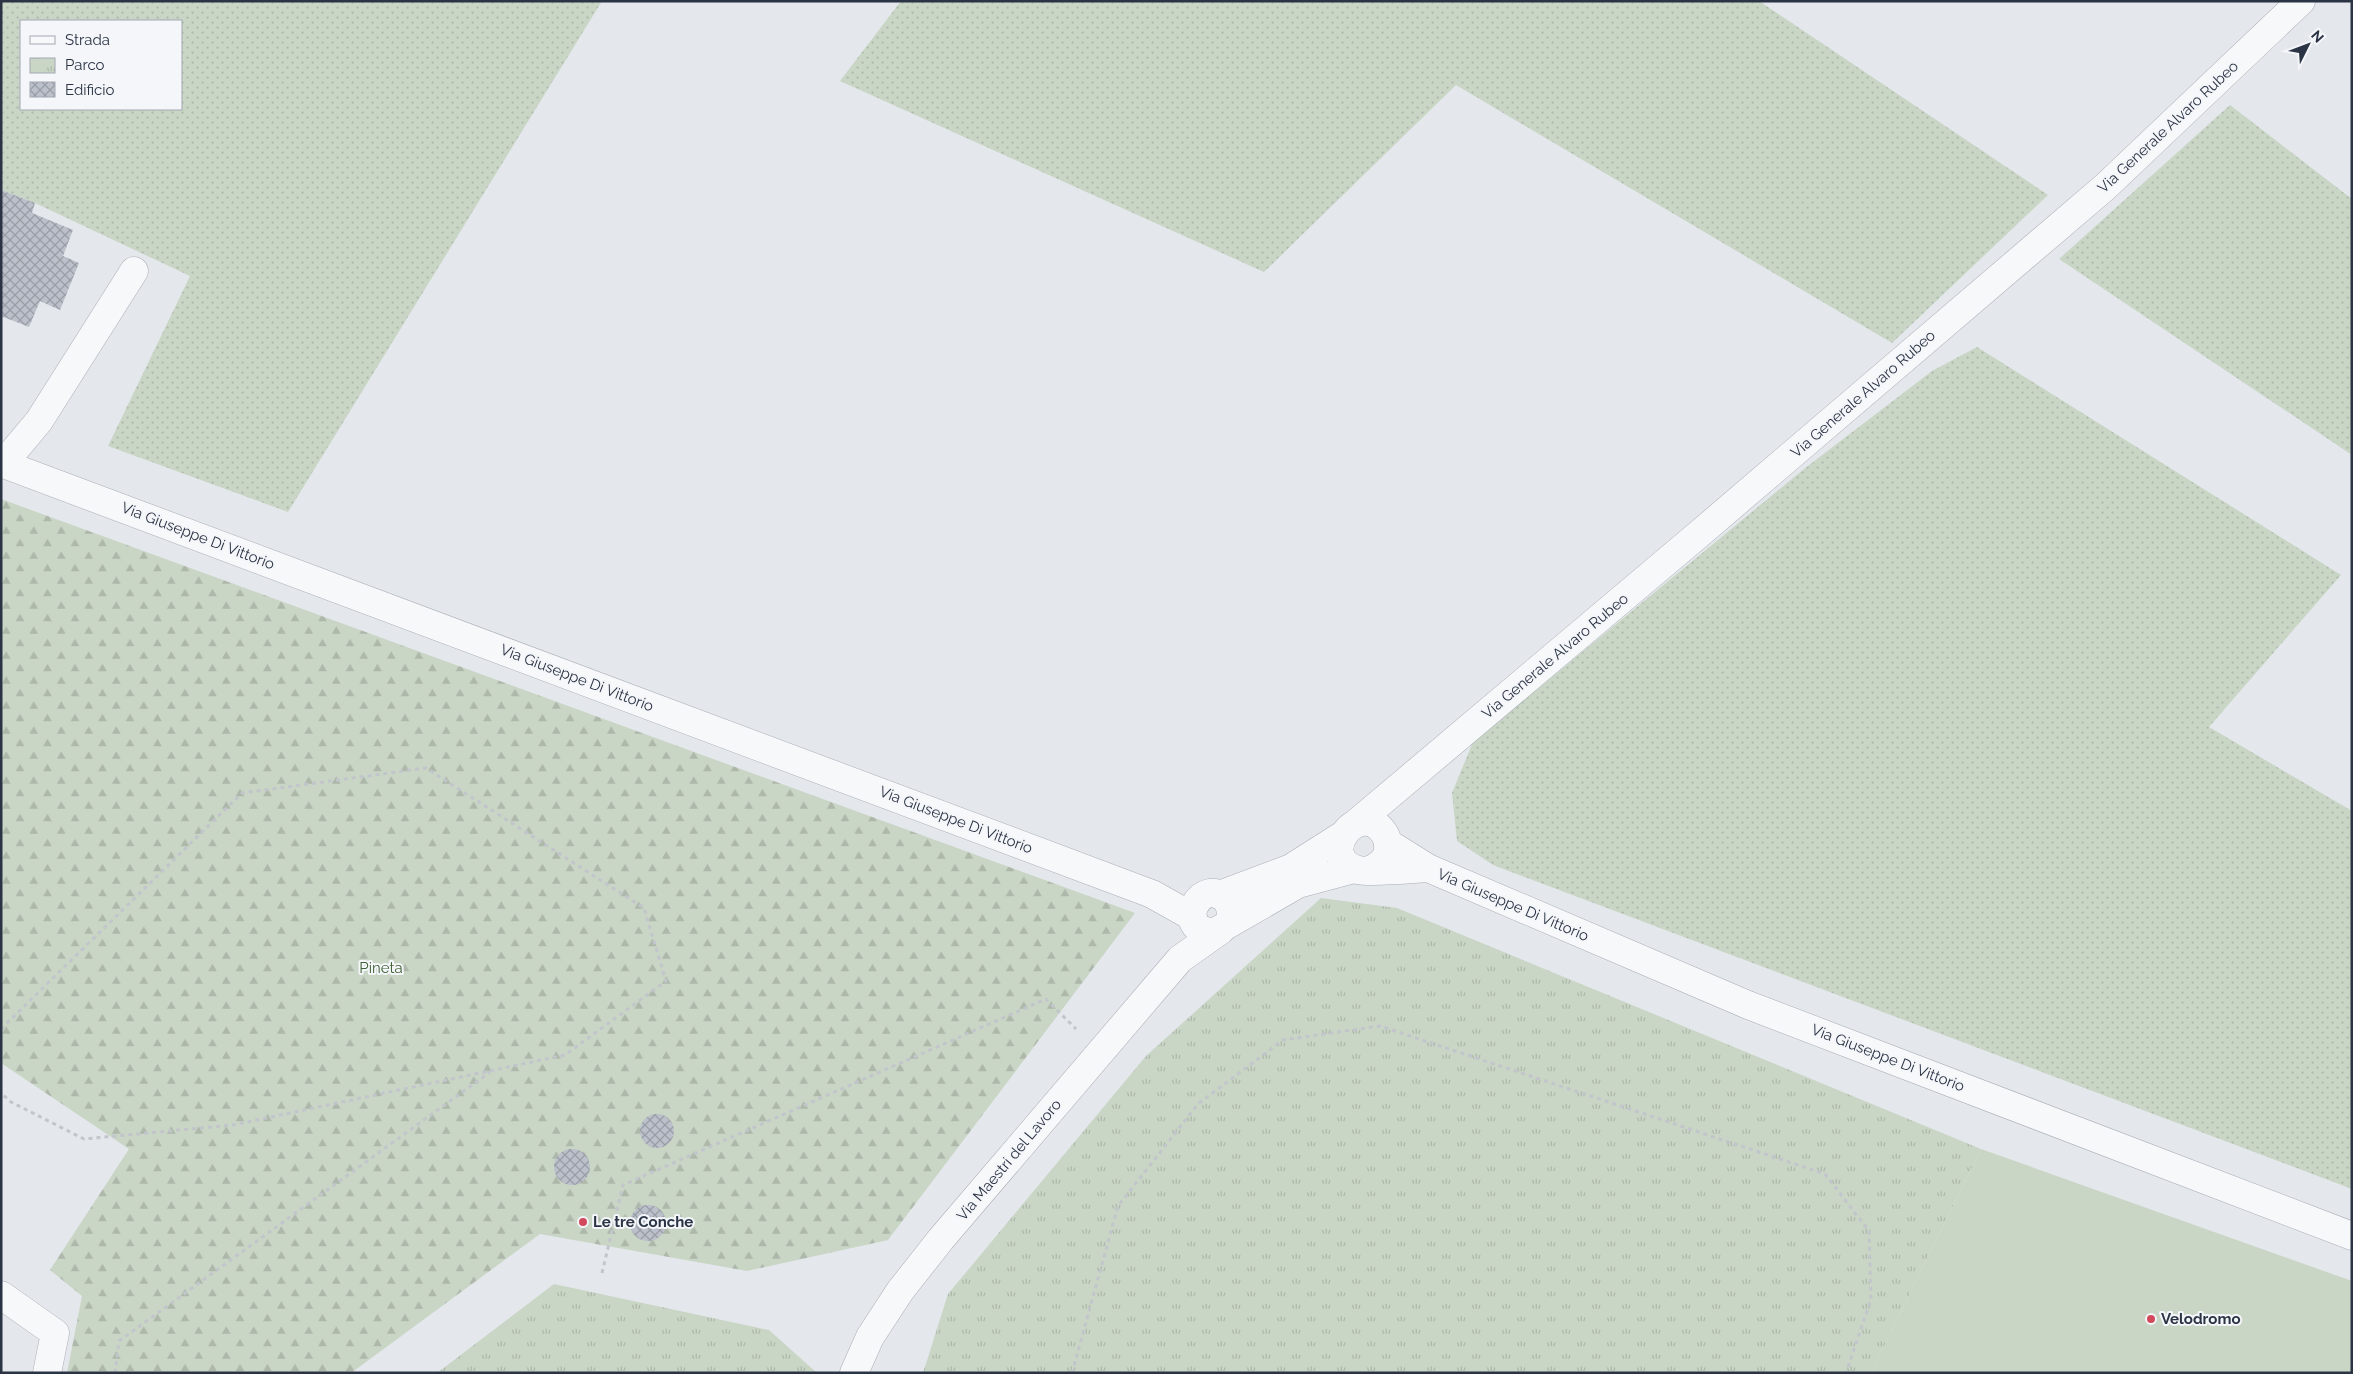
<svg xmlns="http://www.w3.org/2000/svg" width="2353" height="1374" viewBox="0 0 2353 1374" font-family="Raleway,sans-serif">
<defs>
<pattern id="grass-dots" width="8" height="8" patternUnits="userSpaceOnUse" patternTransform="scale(1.25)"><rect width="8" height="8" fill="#c9d6c5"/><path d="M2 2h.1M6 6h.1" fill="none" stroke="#adb8ab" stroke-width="1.8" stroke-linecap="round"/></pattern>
<pattern id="forest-firs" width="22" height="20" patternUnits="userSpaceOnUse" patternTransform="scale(1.25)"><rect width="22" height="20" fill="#c9d6c5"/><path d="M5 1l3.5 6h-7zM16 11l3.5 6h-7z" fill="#adb8ab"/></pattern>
<pattern id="park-tufts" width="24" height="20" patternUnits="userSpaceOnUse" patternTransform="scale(1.25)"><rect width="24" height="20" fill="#c9d6c5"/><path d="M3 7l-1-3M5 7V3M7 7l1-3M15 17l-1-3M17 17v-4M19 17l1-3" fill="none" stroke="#adb8ab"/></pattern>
<pattern id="building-cross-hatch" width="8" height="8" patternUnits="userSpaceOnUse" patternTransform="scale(1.25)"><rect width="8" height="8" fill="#bbc0ca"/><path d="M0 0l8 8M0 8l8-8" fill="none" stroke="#989da6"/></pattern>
</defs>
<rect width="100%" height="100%" fill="#e4e7ec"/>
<path fill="url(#grass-dots)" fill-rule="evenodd" d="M 1,1 L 602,1 L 288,512 L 108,446 L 190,276 L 35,203 L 1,190 ZM 21,21 L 181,21 L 181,109 L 21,109 Z
M 901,1 L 1759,1 L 2048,195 L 1892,343 L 1456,85 L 1264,272 L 840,81 Z
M 2230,105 L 2352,199 L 2352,455 L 2059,259 Z
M 1977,347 L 2341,575 L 2209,727 L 2352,811 L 2352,1189 L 1493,865 L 1457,841 L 1452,793 L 1473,742 L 1804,469 L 1932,371 Z"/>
<path fill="url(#forest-firs)" d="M 1,499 L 1135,913 L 888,1240 L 747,1271 L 540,1234 L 351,1373 L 67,1373 L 82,1296 L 50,1270 L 129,1149 L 1,1063 Z"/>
<path fill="url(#park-tufts)" d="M 1321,898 L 1397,908 L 1981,1149 L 1871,1373 L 923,1373 L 948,1294 L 1146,1056 Z
M 554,1284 L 769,1330 L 817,1373 L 437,1373 Z"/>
<path fill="#c9d6c5" d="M 1981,1149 L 2352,1281 L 2352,1373 L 1871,1373 Z"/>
<path fill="url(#building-cross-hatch)" d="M 1,190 L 35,203 L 32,213 L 73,230 L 63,256 L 79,263 L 60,310 L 40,301 L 29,327 L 1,316 Z
M640 1131a17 17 0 1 1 34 0a17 17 0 1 1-34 0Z
M554 1167a18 18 0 1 1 36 0a18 18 0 1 1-36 0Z
M630 1223a18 18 0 1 1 36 0a18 18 0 1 1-36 0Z"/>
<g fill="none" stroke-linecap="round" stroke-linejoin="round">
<defs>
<path id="minor" d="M 1,463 L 1152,894 L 1193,917
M 3,464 L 39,421 L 134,271
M 1354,825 L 1699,534 L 2105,187 L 2301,1
M 1388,843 L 1428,868 L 1748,1005 L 2352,1236
M 1370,870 C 1377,867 1383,863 1387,855 C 1389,848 1388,839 1384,833 C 1359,797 1314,857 1358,870 C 1371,873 1412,869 1428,868
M 1219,895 L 1291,868 L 1343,835
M 1229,923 C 1232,915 1232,908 1227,901 C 1204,871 1168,932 1215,932 L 1298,884 L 1354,869
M 1,1295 L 55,1333 L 47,1373
M 854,1373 L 870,1337 L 900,1291 L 941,1239 L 1180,959 L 1221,930"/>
</defs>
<use href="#minor" stroke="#a9aeb7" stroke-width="29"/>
<path stroke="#c2c5cb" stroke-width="3" stroke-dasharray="4 4" stroke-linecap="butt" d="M 1,1029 L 242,793 L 426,768 L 644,908 L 666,981 L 565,1055 L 233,1125 L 84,1139 L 11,1102 L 1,1093
M 602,1273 L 623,1185 L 1046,999 L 1076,1029
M 115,1373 L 119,1341 L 490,1072
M 1072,1373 L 1118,1206 L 1198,1104 L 1283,1040 L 1380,1026 L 1825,1174 L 1869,1231 L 1871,1299 L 1846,1373"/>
<use href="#minor" stroke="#f7f8fa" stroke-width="28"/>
</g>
<g fill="#d1495b" stroke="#f4f6f9" stroke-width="2">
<circle cx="583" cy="1222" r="5"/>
<circle cx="2151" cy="1319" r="5"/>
</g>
<g text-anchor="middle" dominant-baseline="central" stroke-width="4" stroke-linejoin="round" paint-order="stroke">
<g font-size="15" fill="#2b3445" stroke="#f4f6f9">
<text transform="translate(2168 127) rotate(-43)">Via Generale Alvaro Rubeo</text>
<text transform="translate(1863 394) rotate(-41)">Via Generale Alvaro Rubeo</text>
<text transform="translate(198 536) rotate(21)">Via Giuseppe Di Vittorio</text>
<text transform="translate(1555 656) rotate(-40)">Via Generale Alvaro Rubeo</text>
<text transform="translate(577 678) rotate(21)">Via Giuseppe Di Vittorio</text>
<text transform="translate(956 820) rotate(21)">Via Giuseppe Di Vittorio</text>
<text transform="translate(1513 905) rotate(23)">Via Giuseppe Di Vittorio</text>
<text transform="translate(1888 1058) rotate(21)">Via Giuseppe Di Vittorio</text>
<text transform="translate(1009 1160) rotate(-50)">Via Maestri del Lavoro</text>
</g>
<g font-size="15" fill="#3f6138" stroke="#f4f6f9">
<text x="381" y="968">Pineta</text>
</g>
<g font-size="15" font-weight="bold" fill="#2b3445" stroke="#f4f6f9" text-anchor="start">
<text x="593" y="1222">Le tre Conche</text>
<text x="2161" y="1319">Velodromo</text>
</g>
</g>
<rect width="2353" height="1374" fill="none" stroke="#2b3445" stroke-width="5"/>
<rect x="20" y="20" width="162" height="90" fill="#f4f6f9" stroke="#a4a8b1"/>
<rect x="30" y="36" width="25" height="8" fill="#f7f8fa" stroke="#a4a8b1"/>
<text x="65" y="45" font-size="15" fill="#2b3445">Strada</text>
<rect x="30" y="58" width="25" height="15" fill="url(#park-tufts)" stroke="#a4a8b1"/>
<text x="65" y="70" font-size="15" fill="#2b3445">Parco</text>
<rect x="30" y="82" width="25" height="15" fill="url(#building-cross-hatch)" stroke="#a4a8b1"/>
<text x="65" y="95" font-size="15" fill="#2b3445">Edificio</text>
<g transform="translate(2308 45) rotate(48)" stroke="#f4f6f9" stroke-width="4" paint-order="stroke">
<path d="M0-4L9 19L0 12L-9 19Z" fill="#2b3445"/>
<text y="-8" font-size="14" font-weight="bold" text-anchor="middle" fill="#2b3445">N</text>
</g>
</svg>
